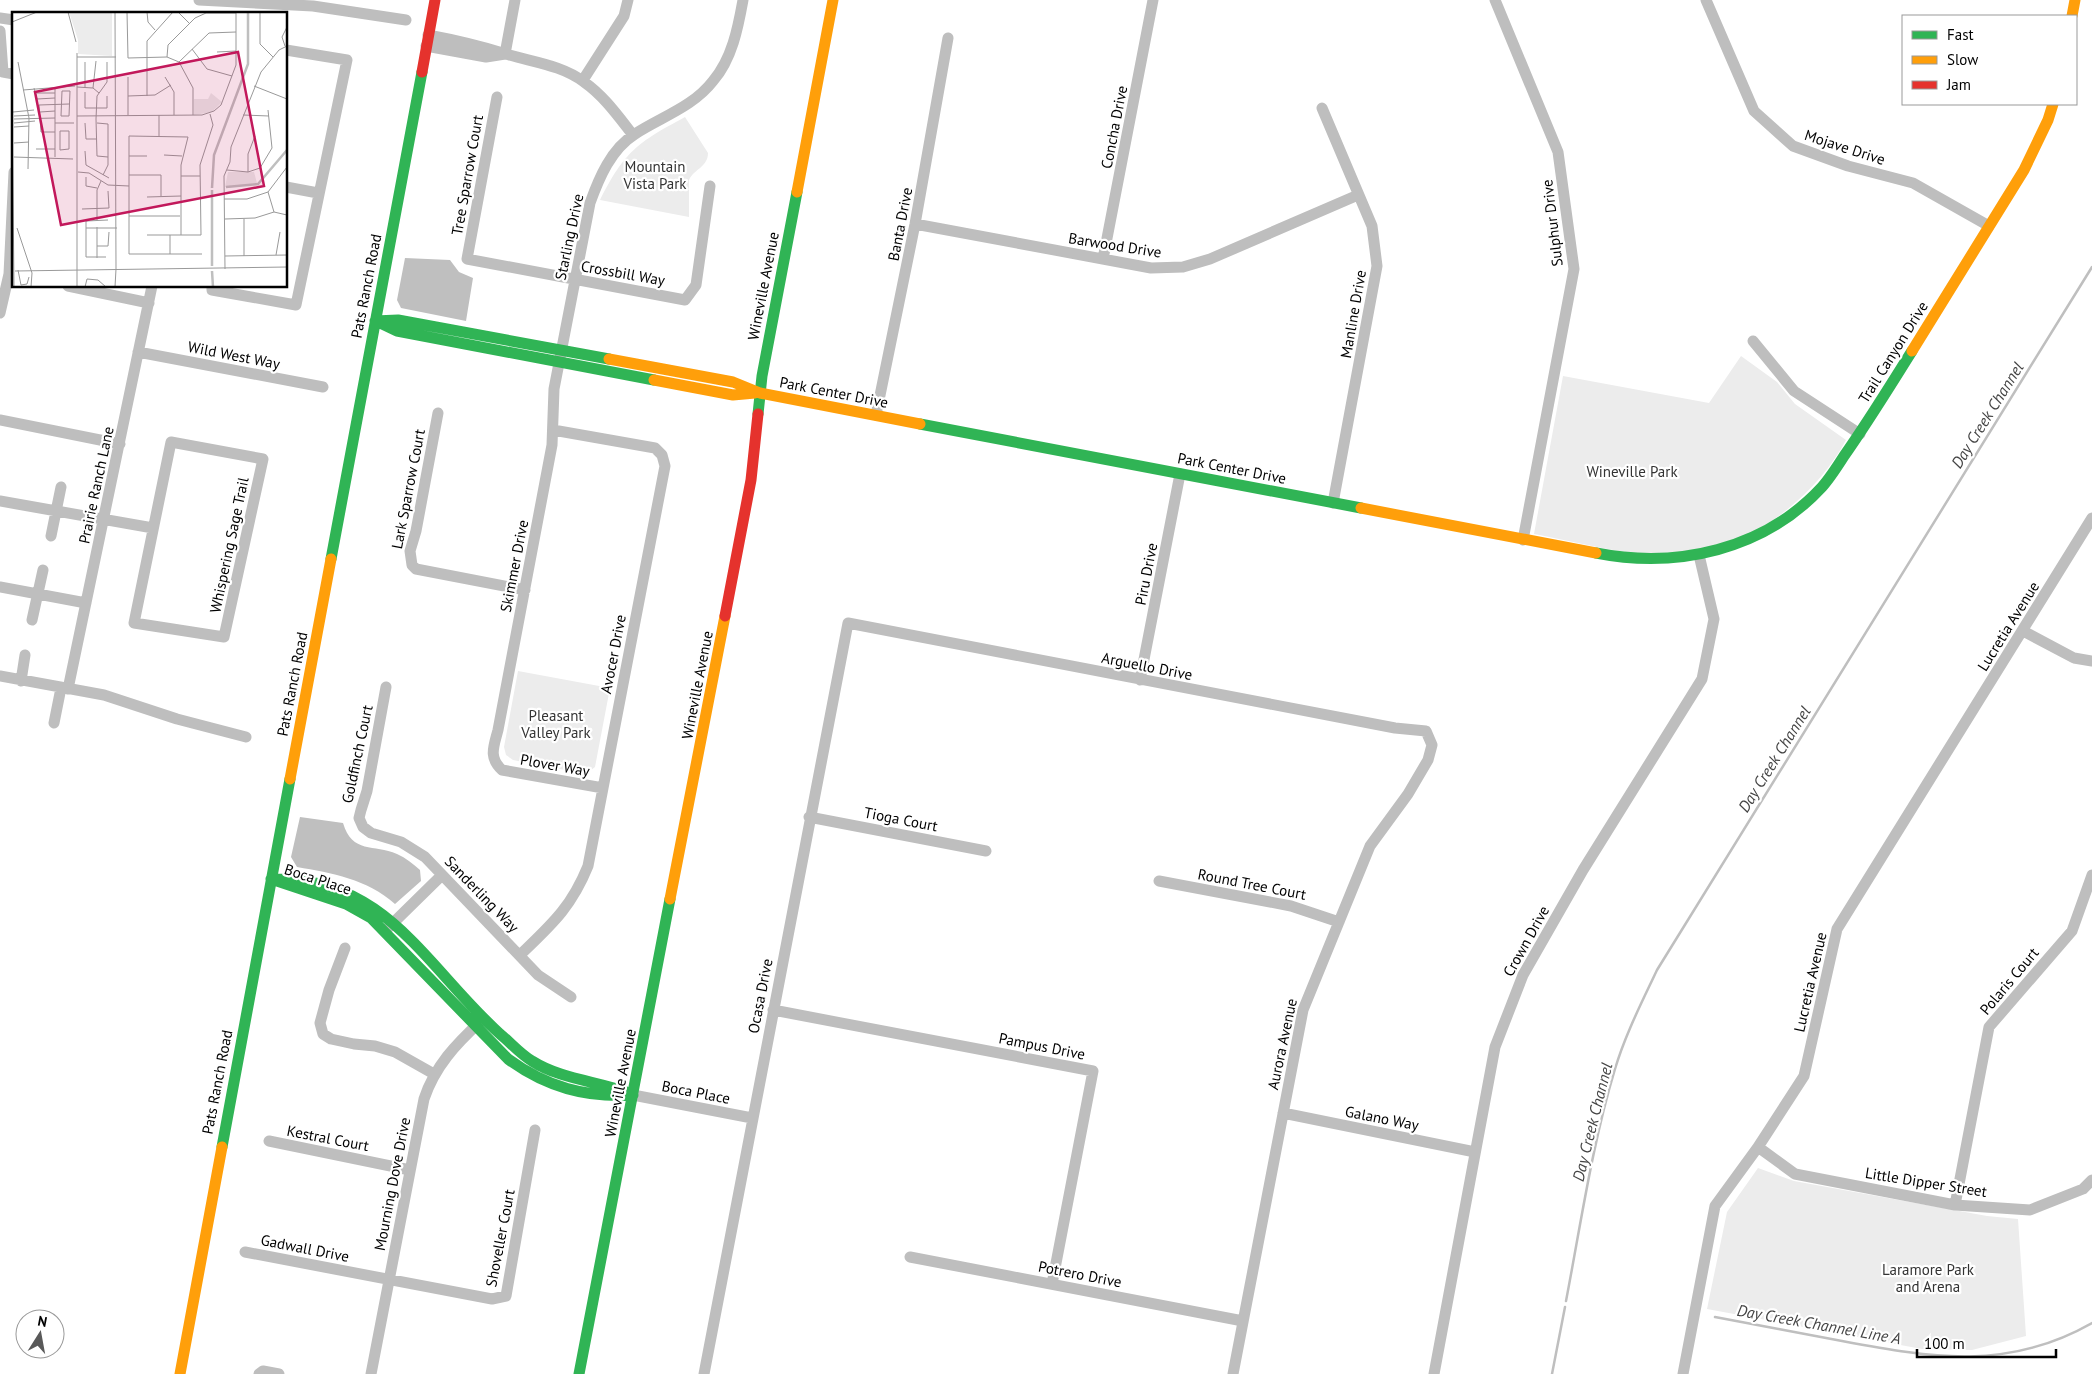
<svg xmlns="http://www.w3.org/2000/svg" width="2092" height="1374" viewBox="0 0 2092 1374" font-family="'PT Sans',sans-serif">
<rect width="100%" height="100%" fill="#fff"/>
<path fill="#ececec" d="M 685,117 L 708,153 C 708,167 694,169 689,180 L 689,217 L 600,200 C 625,151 637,143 685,117 Z
M 1741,356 L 1777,382 L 1795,404 L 1846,440 C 1816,497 1748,550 1681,555 C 1632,558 1582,543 1534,534 L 1563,376 L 1709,403 Z
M 518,671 L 610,688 L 595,767 L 586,774 L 513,760 L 506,755 L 504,747 Z
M 1758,1168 L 1794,1181 L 1987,1216 L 2018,1219 L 2026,1336 L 1972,1350 L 1922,1349 L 1707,1309 L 1727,1212 Z"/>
<path fill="#bfbfbf" d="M 405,258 L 450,260 L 459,272 L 473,278 L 466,321 L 401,308 L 397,300 Z
M 300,817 L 343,823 C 352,854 374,844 397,854 C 406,858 413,864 420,870 L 421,881 L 395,904 C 367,879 332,873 297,867 L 291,857 Z"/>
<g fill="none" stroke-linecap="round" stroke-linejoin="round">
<path stroke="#bfbfbf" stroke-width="2.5" d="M 1566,1301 C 1581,1223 1592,1145 1615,1069 C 1625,1035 1642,1002 1657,970 L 2092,267
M 1715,1317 C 1757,1325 1800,1333 1842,1341 C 1932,1358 2008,1371 2092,1323
M 1552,1374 L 1565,1307"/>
<path stroke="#bebebe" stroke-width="11" d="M 199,0 L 313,6 L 406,20
M 1495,0 L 1558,152 L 1574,269 L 1523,540
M 1706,0 L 1754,111 L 1793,146 L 1848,166 L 1913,183 L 1989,226
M 0,18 L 14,20
M 0,31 L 3,72 L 14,74
M 428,35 C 455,40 480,46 506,54 C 532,62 562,65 584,82 C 604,96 618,116 633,135
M 426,46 L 486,57 L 505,54
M 505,54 L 515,0
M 583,80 L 624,16 L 628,0
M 497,97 L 467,259 L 685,300 L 696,285 L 710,186
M 1322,108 L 1372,226 L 1377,266 L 1333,503
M 286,187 L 318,193
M 915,224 L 1151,268 L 1183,267 L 1210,259 L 1358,195
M 1103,259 L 1153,0
M 68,286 L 149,303
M 212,286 L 212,290 L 296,305 L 347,60 L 286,50
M 0,313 L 9,274 L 14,172
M 1753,341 L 1794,391 L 1860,434
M 138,352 L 323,387
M 438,413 L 416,531 L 410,551 L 412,565 L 416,569 L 525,590
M 876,415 L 915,224 L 948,38
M 0,420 L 120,444
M 171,442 L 263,459 L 224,637 L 134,623 Z
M 0,501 L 153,528
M 51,536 L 61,487
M 0,587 L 86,603
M 32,620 L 43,570
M 2023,631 L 2074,658 L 2092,661
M 0,676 L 104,695 L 177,719 L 246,737
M 1140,680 L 1180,474
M 21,681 L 25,655
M 386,687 L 367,791 L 361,810 L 359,818 L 363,827 L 371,833 L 401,842 L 425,857 L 538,975 L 571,997
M 68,689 L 152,286
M 54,723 L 61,688
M 603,788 L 502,770 C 488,757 494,746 498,730 L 552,445 L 554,389 L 590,203 C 599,178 611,149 635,134 C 661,117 693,107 713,81 C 732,59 738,28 743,0
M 809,817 L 986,851
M 1159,881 L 1291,906 L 1339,922
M 388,928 L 442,875
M 345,948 L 329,990 L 320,1023 L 323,1034 L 331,1039 L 354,1044 L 375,1046 L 395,1052 L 434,1074
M 520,955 C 551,925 571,908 588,866 L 665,466 L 662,455 L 655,448 L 553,430
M 773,1010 L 1093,1071 L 1052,1284
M 633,1095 L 752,1118
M 1283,1113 L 1475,1152
M 269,1141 L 410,1170
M 1758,1147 L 1795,1174 L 1955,1205 L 2030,1210 L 2083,1189 L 2092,1180
M 1955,1205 L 1989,1027 L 2072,931 L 2092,875
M 245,1252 L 492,1299 L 506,1296 L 535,1130
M 910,1257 L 1243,1321
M 259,1374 L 263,1371 L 279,1374
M 371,1374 L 424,1099 C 435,1066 456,1044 481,1021
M 704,1374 L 848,623 L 1395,728 L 1426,731 L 1432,745 L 1428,760 L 1408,794 L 1370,846 L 1303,1010 L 1233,1374
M 1434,1374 L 1495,1047 L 1523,975 L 1583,870 L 1702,679 L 1714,619 L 1699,555
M 1683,1374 L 1715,1206 L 1758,1147 L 1804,1076 L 1837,929 L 2092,518"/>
<path stroke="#30b455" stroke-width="11" d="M 375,321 L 398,320 L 609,359
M 376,321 L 397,331 L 654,380
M 758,414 L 762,376 L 797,192
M 920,424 L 1361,508
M 1596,553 C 1677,569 1764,550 1822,487 C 1830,478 1837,467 1844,456 C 1868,422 1890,386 1912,351
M 331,559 L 422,72
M 271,879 L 346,904 L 371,918 L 508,1059 C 546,1087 586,1098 633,1095
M 274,879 C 386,877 426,967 500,1034 C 510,1042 520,1054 532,1061 C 562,1080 599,1081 632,1094
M 222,1147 L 290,779
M 579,1374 L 670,899"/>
<path stroke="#ff9f0a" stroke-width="11" d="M 2072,16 L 2075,0
M 797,192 L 833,0
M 1912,351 L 2024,170 L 2048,120 L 2053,104
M 609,359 L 733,382 L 760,393 L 920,424
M 654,380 L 733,395 L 755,393
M 1361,508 L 1596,553
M 290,779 L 331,559
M 670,899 L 725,616
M 180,1374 L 222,1147"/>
<path stroke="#e5322d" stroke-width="11" d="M 422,72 L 435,0
M 725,616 L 751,480 L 758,414"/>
</g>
<g text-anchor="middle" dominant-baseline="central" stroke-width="4.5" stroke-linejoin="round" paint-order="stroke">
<g font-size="15" fill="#000" stroke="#fff">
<text transform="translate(1114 127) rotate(-79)">Concha Drive</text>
<text transform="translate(1845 147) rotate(18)">Mojave Drive</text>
<text transform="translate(467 175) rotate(-80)">Tree Sparrow Court</text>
<text transform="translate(1552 223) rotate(-97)">Sulphur Drive</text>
<text transform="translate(900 224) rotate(-79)">Banta Drive</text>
<text transform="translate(569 237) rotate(-78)">Starling Drive</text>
<text transform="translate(1115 245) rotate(9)">Barwood Drive</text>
<text transform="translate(623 273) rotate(10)">Crossbill Way</text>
<text transform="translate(366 286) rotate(-79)">Pats Ranch Road</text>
<text transform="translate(763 286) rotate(-79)">Wineville Avenue</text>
<text transform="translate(1353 314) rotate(-80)">Manline Drive</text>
<text transform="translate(1893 352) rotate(-58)">Trail Canyon Drive</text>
<text transform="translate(234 355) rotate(11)">Wild West Way</text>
<text transform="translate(834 392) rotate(11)">Park Center Drive</text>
<text transform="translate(1232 468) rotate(11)">Park Center Drive</text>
<text transform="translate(96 485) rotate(-78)">Prairie Ranch Lane</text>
<text transform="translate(408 489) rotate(-79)">Lark Sparrow Court</text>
<text transform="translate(229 545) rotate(-78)">Whispering Sage Trail</text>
<text transform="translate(514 566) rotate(-79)">Skimmer Drive</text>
<text transform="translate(1146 574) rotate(-79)">Piru Drive</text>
<text transform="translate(2008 626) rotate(-58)">Lucretia Avenue</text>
<text transform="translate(613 654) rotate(-79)">Avocer Drive</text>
<text transform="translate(1147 666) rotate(11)">Arguello Drive</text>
<text transform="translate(292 684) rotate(-79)">Pats Ranch Road</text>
<text transform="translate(697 685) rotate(-79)">Wineville Avenue</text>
<text transform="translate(357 754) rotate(-78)">Goldfinch Court</text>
<text transform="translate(555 765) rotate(10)">Plover Way</text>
<text transform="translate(901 819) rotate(11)">Tioga Court</text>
<text transform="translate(318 879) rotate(18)">Boca Place</text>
<text transform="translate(1252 884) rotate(11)">Round Tree Court</text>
<text transform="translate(482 894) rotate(46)">Sanderling Way</text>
<text transform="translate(1526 941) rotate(-61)">Crown Drive</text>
<text transform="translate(2009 981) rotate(-50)">Polaris Court</text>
<text transform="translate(1810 982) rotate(-77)">Lucretia Avenue</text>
<text transform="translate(760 996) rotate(-79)">Ocasa Drive</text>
<text transform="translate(1282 1044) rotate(-78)">Aurora Avenue</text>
<text transform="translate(1042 1046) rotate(11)">Pampus Drive</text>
<text transform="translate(217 1082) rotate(-79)">Pats Ranch Road</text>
<text transform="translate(620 1083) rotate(-79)">Wineville Avenue</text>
<text transform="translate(696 1092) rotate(11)">Boca Place</text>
<text transform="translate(1382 1118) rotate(11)">Galano Way</text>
<text transform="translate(328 1138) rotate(11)">Kestral Court</text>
<text transform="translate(1926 1182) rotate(9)">Little Dipper Street</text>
<text transform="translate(392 1184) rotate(-79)">Mourning Dove Drive</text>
<text transform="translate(500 1238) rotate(-79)">Shoveller Court</text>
<text transform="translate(305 1248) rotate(11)">Gadwall Drive</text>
<text transform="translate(1080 1274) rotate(11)">Potrero Drive</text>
</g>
<g font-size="15" fill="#333" stroke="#fff">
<text x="655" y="166">Mountain<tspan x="655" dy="17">Vista Park</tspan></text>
<text x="1632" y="471">Wineville Park</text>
<text x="556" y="715">Pleasant<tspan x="556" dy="17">Valley Park</tspan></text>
<text x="1928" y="1269">Laramore Park<tspan x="1928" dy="17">and Arena</tspan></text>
</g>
<g font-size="16" font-style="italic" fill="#444" stroke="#fff">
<text transform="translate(1987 415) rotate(-58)">Day Creek Channel</text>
<text transform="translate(1774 759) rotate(-58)">Day Creek Channel</text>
<text transform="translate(1592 1122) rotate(-76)">Day Creek Channel</text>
<text transform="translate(1819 1324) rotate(10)">Day Creek Channel Line A</text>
</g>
</g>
<g transform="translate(12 12)">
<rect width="275" height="275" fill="#fff"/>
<path d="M 57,0 L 100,0 L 100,44 L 66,42 L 66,28 ZM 199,81 L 210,90 L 200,100 L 182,103 L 182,87 L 196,87 ZM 216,160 L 242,160 L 245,171 L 213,175 Z" fill="#ececec"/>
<path fill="none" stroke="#bfbfbf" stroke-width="2.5" d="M 214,175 L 246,172 L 275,138M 200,176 L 202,143 L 236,52 L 236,0M 200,178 L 200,254M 200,259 L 201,275"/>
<path fill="none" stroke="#999" stroke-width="1" d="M 56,0 L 64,30M 103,0 L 104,257M 115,0 L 116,46 L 155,45 L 167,50 L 181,76 L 181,103M 135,0 L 136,10 L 143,18M 166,0 L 177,11M 248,0 L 248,32 L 261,45M 0,10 L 25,0M 273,34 L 270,25 L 275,15M 180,37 L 195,57 L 220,64M 205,40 L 224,39M 65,41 L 65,275M 65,45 L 104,45M 155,45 L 156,33 L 183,6 L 194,1 L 224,1M 6,50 L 17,106 L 16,157M 73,50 L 73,75M 95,50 L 95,70 L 85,84 L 84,107 L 85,144 L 96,145M 167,50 L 197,21 L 224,20M 116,65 L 116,103M 153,65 L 162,80 L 162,103M 242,74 L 275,87M 65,75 L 81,76 L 87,81M 22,76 L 25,87 L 43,86M 81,76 L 84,49M 11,78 L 63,74M 50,79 L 58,79 L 57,104 L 49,104 ZM 73,80 L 73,96 L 95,96 L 95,84M 23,81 L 43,81M 116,84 L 143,83 L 159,73M 135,84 L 135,29 L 161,0M 0,86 L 2,275M 1,100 L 22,98M 28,100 L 43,99M 147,103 L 147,124M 231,103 L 257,104M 2,104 L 23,103M 65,104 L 190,103 L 202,99 L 209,93 L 224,53 L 224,0M 2,107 L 43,106M 2,111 L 23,109M 43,111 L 62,111M 73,111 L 74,127 L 85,127M 85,111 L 96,112 L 96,153 L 91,163M 2,115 L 17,114M 48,119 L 57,119 L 57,137 L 48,138 ZM 43,120 L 29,120 L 27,93 L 57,92M 2,131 L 17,130M 24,137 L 43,137M 73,139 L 74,153 L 97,166M 152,143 L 170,144M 117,144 L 135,144M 2,145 L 61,147M 43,145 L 43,76M 215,158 L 236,160 L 248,156 L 260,136 L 256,98M 66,160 L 77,161 L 96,173 L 117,174M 236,160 L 236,142 L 243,124M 117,163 L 149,163 L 149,184M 169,164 L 188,164M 74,165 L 74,174 L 85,176M 256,180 L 262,200M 135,185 L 169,184M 212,187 L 235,187 L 256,180 L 275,155M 70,197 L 97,196 L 96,179M 117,204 L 168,204M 213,207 L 243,206 L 262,200 L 275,203M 232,207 L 232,244M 85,208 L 85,178 L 89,169M 85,215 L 85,246M 5,216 L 20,261 L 19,275M 74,216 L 105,216M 135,223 L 189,223 L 188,153 L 201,113 L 198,102M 158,223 L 158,242M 169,223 L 169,153 L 176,125 L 117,124 L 117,242 L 190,242M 85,234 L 96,234 L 97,220M 264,243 L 268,220M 213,244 L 275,243M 94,245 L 74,245 L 74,209 L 96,208M 213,257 L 212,164 L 218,150 L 219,135 L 249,60 L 267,38 L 275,34M 6,258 L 9,273 L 15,272 L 17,265M 3,259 L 275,255M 73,275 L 75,267 L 86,268 L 94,275M 103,275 L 104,257"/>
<path fill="#c2185b" fill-opacity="0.15" stroke="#c2185b" stroke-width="2.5" d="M 226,40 L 252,174 L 49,213 L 23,80 Z"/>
<rect width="275" height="275" fill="none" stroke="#000" stroke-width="2.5"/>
</g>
<rect x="1902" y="15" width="175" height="90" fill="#ffffff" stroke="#999999"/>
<rect x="1912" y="31" width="25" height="8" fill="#30b455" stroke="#999999"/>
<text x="1947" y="40" font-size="15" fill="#000000">Fast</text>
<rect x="1912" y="56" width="25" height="8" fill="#ff9f0a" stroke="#999999"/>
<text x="1947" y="65" font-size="15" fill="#000000">Slow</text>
<rect x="1912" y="81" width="25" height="8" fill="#e5322d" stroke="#999999"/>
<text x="1947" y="90" font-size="15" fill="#000000">Jam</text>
<g transform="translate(40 1334) rotate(11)"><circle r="24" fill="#ffffff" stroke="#999999"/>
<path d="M0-4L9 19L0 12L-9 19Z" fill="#595959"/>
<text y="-8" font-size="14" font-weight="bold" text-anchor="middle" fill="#000000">N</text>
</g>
<path d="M1917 1349v8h139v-8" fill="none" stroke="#000000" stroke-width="2.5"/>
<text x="1924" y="1349" font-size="15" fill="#000000" stroke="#ffffff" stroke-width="4" paint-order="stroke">100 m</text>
</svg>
